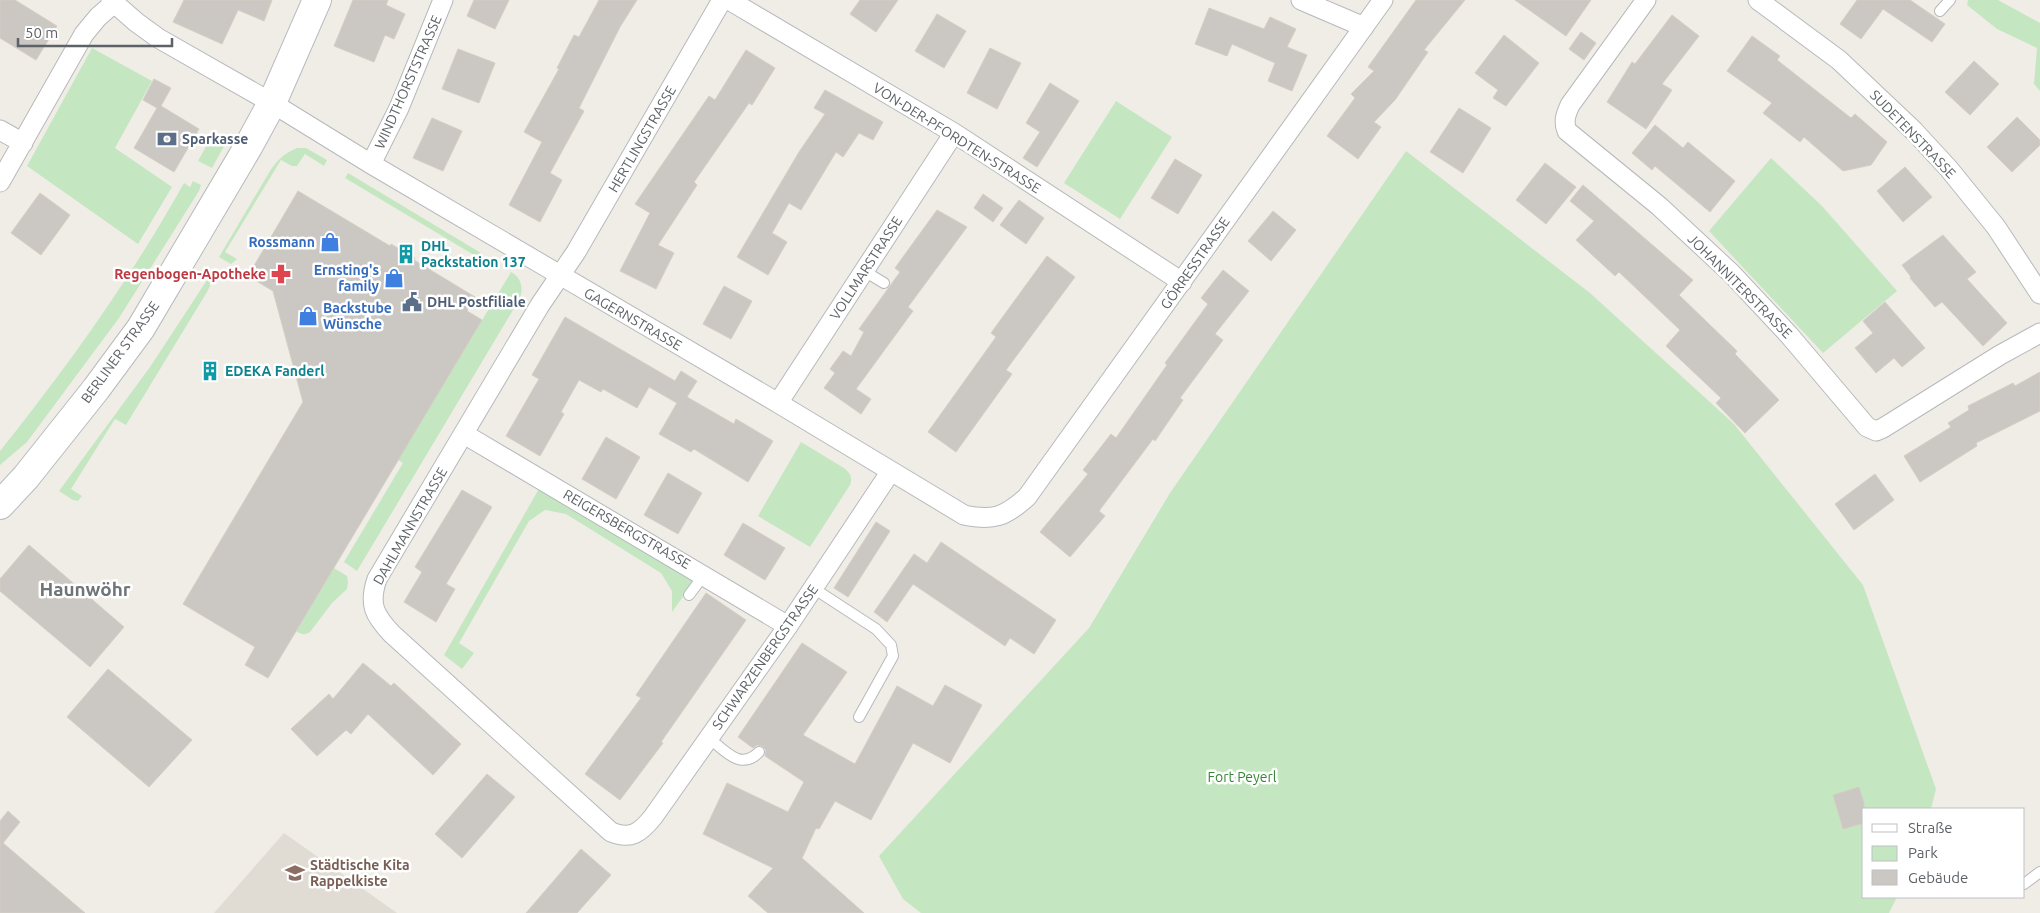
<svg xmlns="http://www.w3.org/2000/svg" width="2040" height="913" viewBox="0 0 2040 913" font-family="Ubuntu,sans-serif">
<rect width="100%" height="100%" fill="#f0ede6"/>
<path fill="#e0dcd4" d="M 284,833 L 397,913 L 214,913 Z"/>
<path fill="#c4e7c2" d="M 1968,0 L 1998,0 L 2040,23 L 2040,91 L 2034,84 L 2037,48 L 1997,29 L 1967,5 Z
M 92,48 L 152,81 L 115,148 L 172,187 L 138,244 L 27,166 Z
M 1116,101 L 1172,137 L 1120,219 L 1064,183 Z
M 219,134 L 228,139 L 212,168 L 198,161 L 212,136 Z
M 297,148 L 306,148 L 327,160 L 324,166 L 305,154 L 297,166 L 292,166 L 281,160 L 225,252 L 237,259 L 231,264 L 219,257 L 270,171 C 277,160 285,153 297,148 Z
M 1406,151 L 1590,293 L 1734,424 L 1863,585 L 1936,789 L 1931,809 L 1864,809 L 1864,897 L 1897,897 L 1889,913 L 921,913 L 903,899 L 879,856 L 1089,628 L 1170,493 Z
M 1771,158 L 1822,206 L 1897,291 L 1823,353 L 1709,231 Z
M 348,173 L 481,253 L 479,258 L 345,178 Z
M 193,181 L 201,185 L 199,191 L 119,318 L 27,442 L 0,465 L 0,451 C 68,366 131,278 184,183 L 190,187 Z
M 511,272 C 522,278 524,289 519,300 L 357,571 L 344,562 L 403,463 L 398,460 Z
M 209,277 L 210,286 L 207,292 L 126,425 L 115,419 L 71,489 L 82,496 L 78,501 L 73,500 L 59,491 L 150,367 Z
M 801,442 L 844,468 C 850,473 853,477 850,485 L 810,547 L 758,516 Z
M 540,487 L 695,580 L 672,612 L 672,591 L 661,573 L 566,514 L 545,510 L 529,521 L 459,643 L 474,653 L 462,669 L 444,655 Z
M 334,568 L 347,576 L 348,582 L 347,589 L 332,603 L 310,632 C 305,635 302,635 296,631 Z"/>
<path fill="#cbc7c3" stroke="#d5cec4" d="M 0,0 L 15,0 L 57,26 L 36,60 L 0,38 Z
M 184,0 L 272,0 L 264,21 L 238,10 L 222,44 L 173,22 Z
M 353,0 L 388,0 L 386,5 L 405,14 L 394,39 L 385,35 L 374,62 L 334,46 Z
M 474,0 L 509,0 L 495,29 L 467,16 Z
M 599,0 L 637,0 L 620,27 L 579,108 L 584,111 L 550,173 L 562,180 L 540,222 L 509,205 L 542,142 L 524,132 L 559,69 L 557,68 L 574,35 L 579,37 Z
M 860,0 L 898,0 L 876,32 L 850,14 Z
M 1416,0 L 1465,0 L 1424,50 L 1428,52 L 1395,100 L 1374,122 L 1381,127 L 1358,159 L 1327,136 L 1355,98 L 1351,94 L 1374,71 L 1368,67 Z
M 1515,0 L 1591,0 L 1566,36 Z
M 1857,0 L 1910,0 L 1945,24 L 1932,42 L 1883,9 L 1861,39 L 1840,24 Z
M 1209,8 L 1264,29 L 1270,17 L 1296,29 L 1287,47 L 1307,55 L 1292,91 L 1268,81 L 1275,63 L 1232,44 L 1227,56 L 1195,44 Z
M 937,14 L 966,31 L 944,68 L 915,51 Z
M 1672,15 L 1699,36 L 1662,84 L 1672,90 L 1646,129 L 1607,102 L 1632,62 L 1635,64 Z
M 1581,32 L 1596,43 L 1584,60 L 1569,49 Z
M 1504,35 L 1539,63 L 1506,106 L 1493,98 L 1498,90 L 1475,73 Z
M 1752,36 L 1780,56 L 1777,60 L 1851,118 L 1855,114 L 1887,142 L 1871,165 L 1843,171 L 1804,137 L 1800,142 L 1763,113 L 1772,103 L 1727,71 Z
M 990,48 L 1021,63 L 997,109 L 967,93 Z
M 458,49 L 495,63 L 479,103 L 442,89 Z
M 746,50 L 775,68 L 752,105 L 749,103 L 694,182 L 697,185 L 658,245 L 674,253 L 656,289 L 620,271 L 650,213 L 635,204 L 709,96 L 715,100 Z
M 1974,61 L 1999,84 L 1970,115 L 1945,92 Z
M 154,79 L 171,88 L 161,106 L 199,129 L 174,172 L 134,148 L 157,108 L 143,100 Z
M 1050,83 L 1079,101 L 1037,167 L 1023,158 L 1040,132 L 1026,123 Z
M 825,90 L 883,122 L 873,140 L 859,133 L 843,157 L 836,152 L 801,210 L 789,203 L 772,233 L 787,242 L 768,275 L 737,257 L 799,152 L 825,114 L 814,108 Z
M 1459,108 L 1491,128 L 1463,173 L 1430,152 Z
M 2017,117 L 2040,140 L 2040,145 L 2012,172 L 1987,147 Z
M 432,118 L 462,131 L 443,171 L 413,158 Z
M 1655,125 L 1683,148 L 1688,142 L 1735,181 L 1710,212 L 1655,166 L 1652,170 L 1632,153 Z
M 1175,159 L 1202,175 L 1178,214 L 1151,198 Z
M 1545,163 L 1576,187 L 1546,224 L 1516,200 Z
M 1905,167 L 1932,197 L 1903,222 L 1877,191 Z
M 1583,185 L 1693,280 L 1679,295 L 1737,351 L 1735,354 L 1779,400 L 1745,433 L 1716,403 L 1721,398 L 1666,346 L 1680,330 L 1619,272 L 1615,276 L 1576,240 L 1594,221 L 1570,201 Z
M 298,191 L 390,246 L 391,244 L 415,258 L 414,260 L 475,297 L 467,311 L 482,320 L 268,678 L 245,665 L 255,647 L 183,604 L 303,402 L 273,291 L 248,276 Z
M 40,193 L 70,215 L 41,255 L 11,233 Z
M 983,194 L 1003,208 L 993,222 L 974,208 Z
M 1019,200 L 1044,218 L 1026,244 L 1000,225 Z
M 937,210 L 967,227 L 908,307 L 913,311 L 856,389 L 871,399 L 861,414 L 824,388 L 835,373 L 830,369 L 843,351 L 851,356 L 864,332 L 859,329 L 900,272 L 895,268 Z
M 1273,211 L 1296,230 L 1271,261 L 1248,241 Z
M 1943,235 L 1976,272 L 1967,279 L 2007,323 L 1983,346 L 1942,302 L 1935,307 L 1910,278 L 1911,277 L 1902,265 Z
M 1047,256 L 1075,277 L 1006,370 L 1012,374 L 956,452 L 928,432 L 996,337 L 991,333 Z
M 1223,270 L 1249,291 L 1215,334 L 1223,340 L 1180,398 L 1183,400 L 1155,441 L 1153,439 L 1099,511 L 1105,516 L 1070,557 L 1040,532 L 1088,474 L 1083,470 L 1111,434 L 1116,438 L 1167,365 L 1165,363 L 1208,304 L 1201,298 Z
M 724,286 L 752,301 L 731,339 L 703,324 Z
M 1885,302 L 1925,348 L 1902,367 L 1894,358 L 1876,373 L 1855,348 L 1873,333 L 1863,321 Z
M 565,317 L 675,381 L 681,371 L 697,381 L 687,397 L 734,424 L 736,419 L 773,441 L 748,482 L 694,449 L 691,452 L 659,434 L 677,403 L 649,387 L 637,408 L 603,389 L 601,392 L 579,380 L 561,412 L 564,414 L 540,456 L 506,436 L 539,379 L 532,375 Z
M 2040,372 L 2040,411 L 1976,443 L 1977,446 L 1920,482 L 1904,456 L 1951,427 L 1948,423 L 1969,410 L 1968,406 L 2013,383 L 2015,386 Z
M 606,437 L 640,457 L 616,499 L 582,479 Z
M 668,473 L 702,493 L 678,534 L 644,515 Z
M 1875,474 L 1894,500 L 1854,530 L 1835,504 Z
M 462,490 L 492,507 L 446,584 L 455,589 L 436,622 L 404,602 L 422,572 L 415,567 Z
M 876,522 L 890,531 L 848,597 L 834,588 Z
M 743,523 L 785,548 L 765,580 L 724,555 Z
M 941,542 L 1056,620 L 1034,654 L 1010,638 L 1005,646 L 913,584 L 887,622 L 874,612 L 914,554 L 927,563 Z
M 29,545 L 124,627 L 90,667 L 0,591 L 0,579 Z
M 706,593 L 746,620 L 661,742 L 663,743 L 620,800 L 585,774 L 641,698 L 636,695 Z
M 802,643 L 847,672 L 803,735 L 855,764 L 897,686 L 933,706 L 945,685 L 982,705 L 950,763 L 913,743 L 871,820 L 835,801 L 819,829 L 816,828 L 802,858 L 864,913 L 768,913 L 748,896 L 773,868 L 703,834 L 727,783 L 788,812 L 804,782 L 765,756 L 766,750 L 762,746 L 757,745 L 753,748 L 738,737 Z
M 363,663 L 391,686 L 394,683 L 461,744 L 433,775 L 368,714 L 351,734 L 346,730 L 317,756 L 291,729 L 329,694 L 333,699 Z
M 108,669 L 192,740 L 149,787 L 67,717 Z
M 487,774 L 515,797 L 462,858 L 435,834 Z
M 1859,787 L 1864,803 L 1864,823 L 1843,829 L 1833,795 Z
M 8,811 L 20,822 L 3,843 L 85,913 L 0,913 L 0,821 Z
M 581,849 L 611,875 L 577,913 L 526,913 Z"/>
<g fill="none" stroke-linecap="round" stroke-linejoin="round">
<defs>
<path id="lane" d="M 1940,11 L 1950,0
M 864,271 L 884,283
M 813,588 L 876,629 L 891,645 L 893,656 L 859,717
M 689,595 L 704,575
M 709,738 C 725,751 741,771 759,752
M 2024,884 L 2040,872"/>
<path id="street" d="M 111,0 L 136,22 L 158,38 L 272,103 L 371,164 L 778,403 L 964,515 C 993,521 1005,517 1027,497 L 1383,0
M 722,0 L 576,252 L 540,305 L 377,579 C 368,605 375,616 392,634 L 611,832 C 631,840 640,833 653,817 L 788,626 L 891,471
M 729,0 L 954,133 L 1182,282
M 1301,0 L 1364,27
M 1646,0 L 1570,105 C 1566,114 1563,121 1567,131 L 1659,206 L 1731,273 L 1789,335 L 1867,427 L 1876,431 L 1883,428 L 2000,355 L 2040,333
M 1758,0 L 1839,60 L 1914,131 L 1949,169 L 1996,227 L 2040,294
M 0,130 L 23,143
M 371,164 L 399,108 L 443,0
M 0,182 L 84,34 L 98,17 L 114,3
M 778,403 L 954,133
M 464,434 L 788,626"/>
<path id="secondary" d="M 0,505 L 26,477 L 96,389 L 141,328 L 248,147 L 272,103 L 317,0"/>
</defs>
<use href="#lane" stroke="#b6b9bc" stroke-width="12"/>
<use href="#street" stroke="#b6b9bc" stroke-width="21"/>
<use href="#secondary" stroke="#b7bbbf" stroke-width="30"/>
<use href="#lane" stroke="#fff" stroke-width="10"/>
<use href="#street" stroke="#fff" stroke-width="19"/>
<use href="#secondary" stroke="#fff" stroke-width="28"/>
</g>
<defs>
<symbol id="bank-bare" viewBox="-9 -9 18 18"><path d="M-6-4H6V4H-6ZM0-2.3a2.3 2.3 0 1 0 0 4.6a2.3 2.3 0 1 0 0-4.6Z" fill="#5c6f8a" stroke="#fff" stroke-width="2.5" paint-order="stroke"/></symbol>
<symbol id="shop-bare" viewBox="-9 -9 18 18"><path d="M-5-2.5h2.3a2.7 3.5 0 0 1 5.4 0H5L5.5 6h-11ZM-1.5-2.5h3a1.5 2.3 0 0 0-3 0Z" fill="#3f7fe0" stroke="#fff" stroke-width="2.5" paint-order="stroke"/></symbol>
<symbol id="building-bare" viewBox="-9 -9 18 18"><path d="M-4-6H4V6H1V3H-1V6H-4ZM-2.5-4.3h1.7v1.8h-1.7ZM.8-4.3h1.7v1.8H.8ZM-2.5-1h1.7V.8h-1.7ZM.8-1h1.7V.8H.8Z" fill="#0f9aa8" stroke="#fff" stroke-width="2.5" paint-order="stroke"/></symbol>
<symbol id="pharmacy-bare" viewBox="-9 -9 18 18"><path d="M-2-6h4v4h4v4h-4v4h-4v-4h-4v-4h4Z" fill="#e0444e" stroke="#fff" stroke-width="2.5" paint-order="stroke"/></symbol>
<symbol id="civic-bare" viewBox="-9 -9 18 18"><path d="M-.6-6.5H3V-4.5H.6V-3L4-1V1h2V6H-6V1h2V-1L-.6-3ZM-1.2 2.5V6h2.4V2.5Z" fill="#5c6f8a" stroke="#fff" stroke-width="2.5" paint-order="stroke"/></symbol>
<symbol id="school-bare" viewBox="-9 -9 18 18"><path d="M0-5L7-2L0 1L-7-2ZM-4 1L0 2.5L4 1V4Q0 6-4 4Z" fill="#8d6e63" stroke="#fff" stroke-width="2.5" paint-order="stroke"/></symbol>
</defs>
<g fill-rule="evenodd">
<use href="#bank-bare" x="153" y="125" width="28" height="28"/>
<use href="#shop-bare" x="316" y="228" width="28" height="28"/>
<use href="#building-bare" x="392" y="240" width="28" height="28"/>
<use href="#pharmacy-bare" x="267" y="260" width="28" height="28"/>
<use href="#shop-bare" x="380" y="264" width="28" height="28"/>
<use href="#civic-bare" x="398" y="288" width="28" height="28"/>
<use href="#shop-bare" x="294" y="302" width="28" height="28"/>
<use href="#building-bare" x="196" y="357" width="28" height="28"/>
<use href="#school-bare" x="281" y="859" width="28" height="28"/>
</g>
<g text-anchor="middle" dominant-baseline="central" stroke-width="5" stroke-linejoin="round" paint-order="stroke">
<g font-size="14" fill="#5d6266" stroke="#fff">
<text transform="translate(408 82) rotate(-66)">WINDTHORSTSTRASSE</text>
<text transform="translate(1913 134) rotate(46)">SUDETENSTRASSE</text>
<text transform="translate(957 138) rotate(32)">VON-DER-PFORDTEN-STRASSE</text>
<text transform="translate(642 139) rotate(-60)">HERTLINGSTRASSE</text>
<text transform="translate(1195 263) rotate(-55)">GÖRRESSTRASSE</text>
<text transform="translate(866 268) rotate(-57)">VOLLMARSTRASSE</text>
<text transform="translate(1740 286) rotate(45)">JOHANNITERSTRASSE</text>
<text transform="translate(633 319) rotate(30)">GAGERNSTRASSE</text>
<text transform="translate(120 352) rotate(-54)">BERLINER STRASSE</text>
<text transform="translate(410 526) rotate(-60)">DAHLMANNSTRASSE</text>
<text transform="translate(627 529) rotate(30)">REIGERSBERGSTRASSE</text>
<text transform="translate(765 657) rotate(-55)">SCHWARZENBERGSTRASSE</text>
</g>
<g font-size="14" font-weight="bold" fill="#4e5e75" stroke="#fff" text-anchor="start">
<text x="182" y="139">Sparkasse</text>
<text x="427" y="302">DHL Postfiliale</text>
</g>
<g font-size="14" font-weight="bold" fill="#366cbe" stroke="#fff" text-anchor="end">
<text x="315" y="242">Rossmann</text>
<text x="379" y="270">Ernsting's<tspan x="379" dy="16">family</tspan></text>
<text x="323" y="308" text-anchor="start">Backstube<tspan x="323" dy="16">Wünsche</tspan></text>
</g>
<g font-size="14" font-weight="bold" fill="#0d838f" stroke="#fff" text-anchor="start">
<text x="421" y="246">DHL<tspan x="421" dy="16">Packstation 137</tspan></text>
<text x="225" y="371">EDEKA Fanderl</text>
</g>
<g font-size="14" font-weight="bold" fill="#be3a42" stroke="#fff" text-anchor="end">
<text x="266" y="274">Regenbogen-Apotheke</text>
</g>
<g font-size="14" fill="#368634" stroke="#fff">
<text x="1242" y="777">Fort Peyerl</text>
</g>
<g font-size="14" font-weight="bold" fill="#785e54" stroke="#fff" text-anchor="start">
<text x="310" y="865">Städtische Kita<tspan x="310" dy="16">Rappelkiste</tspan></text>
</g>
<g font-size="19" font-weight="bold" fill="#6e7478" stroke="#fff">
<text x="85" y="589">Haunwöhr</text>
</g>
</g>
<rect x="1862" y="808" width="162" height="90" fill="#ffffff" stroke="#bec0c2"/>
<rect x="1872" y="824" width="25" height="8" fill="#ffffff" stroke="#bec0c2"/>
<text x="1908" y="833" font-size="15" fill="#5d6266">Straße</text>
<rect x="1872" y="846" width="25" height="15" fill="#c4e7c2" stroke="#bec0c2"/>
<text x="1908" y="858" font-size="15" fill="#5d6266">Park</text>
<rect x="1872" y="870" width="25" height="15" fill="#cbc7c3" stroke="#bec0c2"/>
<text x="1908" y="883" font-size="15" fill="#5d6266">Gebäude</text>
<path d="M18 38v8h154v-8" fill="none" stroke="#5d6266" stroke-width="2.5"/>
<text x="25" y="38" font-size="15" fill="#5d6266" stroke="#ffffff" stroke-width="4" paint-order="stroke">50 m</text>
</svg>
